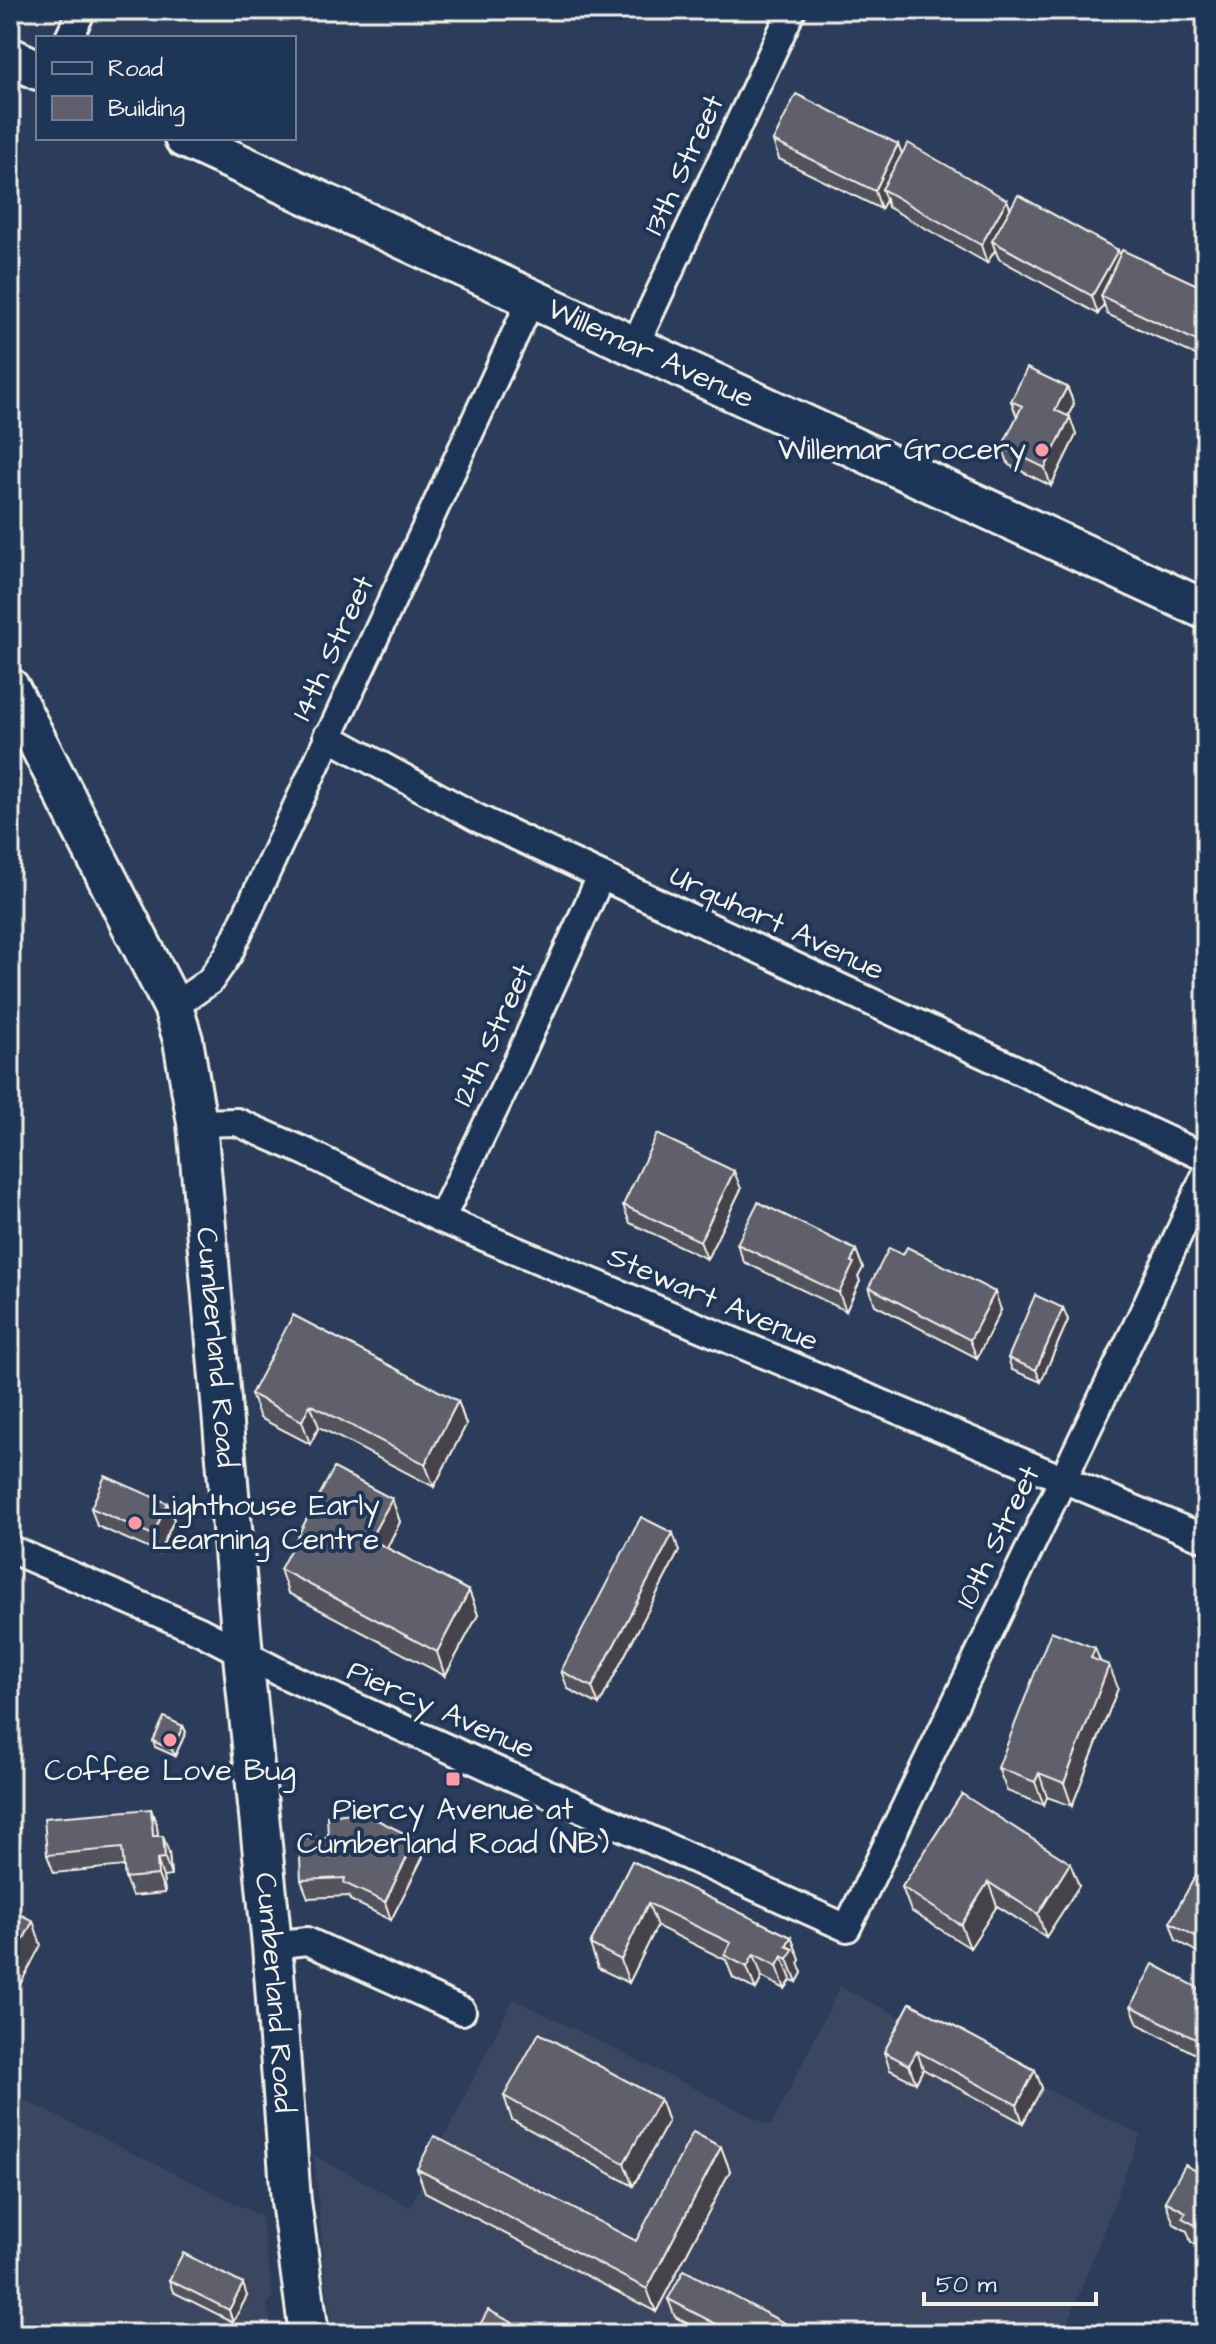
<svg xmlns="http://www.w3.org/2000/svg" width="1216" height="2344" viewBox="0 0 1216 2344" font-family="'Architects Daughter',sans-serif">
<rect width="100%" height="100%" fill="#2b3d5b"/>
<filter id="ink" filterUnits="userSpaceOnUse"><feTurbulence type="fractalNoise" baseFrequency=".0125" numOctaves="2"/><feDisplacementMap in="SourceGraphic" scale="16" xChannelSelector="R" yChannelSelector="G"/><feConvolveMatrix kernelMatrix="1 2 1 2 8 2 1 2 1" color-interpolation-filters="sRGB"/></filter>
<g filter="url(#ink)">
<path fill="#3b4760" d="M 840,1987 L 1140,2135 L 1064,2334 L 333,2334 L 324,2266 L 314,2155 L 410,2207 L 513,1999 L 771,2126 Z
M 10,2093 L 261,2216 L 273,2296 L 267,2305 L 273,2334 L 10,2334 Z"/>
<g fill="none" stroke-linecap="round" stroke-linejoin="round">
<defs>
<path id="street" d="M 69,38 L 82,10
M 634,347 L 792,10
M 327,736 L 477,818 L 1206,1158
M 173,1007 L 210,981 L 228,955 L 531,300
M 197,1123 L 237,1122 L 306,1152 L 441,1219 L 1206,1539
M 441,1219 L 516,1064 L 601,876
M 10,1549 L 200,1631 L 287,1676 L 847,1928 L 1141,1317 L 1206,1174
M 272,1945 L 307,1941 L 462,2011"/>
<g id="secondary">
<path d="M 10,57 L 38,70"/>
<path id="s1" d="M 184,138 L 1206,610"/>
<path id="s2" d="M 10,688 L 173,1007 L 183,1040 L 197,1123 L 243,1655 L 272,1945 L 291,2201 L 309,2334"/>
</g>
</defs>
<use href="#street" stroke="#f4f1e8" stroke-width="32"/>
<use href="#secondary" stroke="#f4f1e8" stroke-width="44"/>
<use href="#street" stroke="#1d3557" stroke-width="26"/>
<use href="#secondary" stroke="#1d3557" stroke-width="38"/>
</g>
<path fill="#53525d" stroke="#f4f1e8" stroke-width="2" d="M 773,141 L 898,144 L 902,154 L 1007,200 L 1010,208 L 1120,256 L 1206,289 L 1206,360 L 1107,314 L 1104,304 L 1098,314 L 999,259 L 995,250 L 987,263 L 888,207 L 886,200 L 881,209 L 779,159 Z
M 1067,387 L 1074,404 L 1068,416 L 1076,435 L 1051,486 L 1009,465 L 1002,447 L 1017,417 L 1011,401 Z
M 741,1189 L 707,1259 L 630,1223 L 623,1205 Z
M 737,1244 L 856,1250 L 863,1268 L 858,1277 L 860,1281 L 846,1311 L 744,1262 Z
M 869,1287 L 1001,1310 L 977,1358 L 875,1305 Z
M 1063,1308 L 1068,1320 L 1041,1382 L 1012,1370 L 1008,1358 Z
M 251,1394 L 458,1401 L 466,1425 L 434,1487 L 319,1427 L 310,1444 L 260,1418 Z
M 392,1499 L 400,1522 L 387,1548 L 469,1591 L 478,1615 L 445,1676 L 288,1593 L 280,1569 Z
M 167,1503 L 174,1520 L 159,1553 L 97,1526 L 91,1508 Z
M 679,1551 L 599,1705 L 568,1689 L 561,1671 Z
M 1100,1661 L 1118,1688 L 1072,1806 L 1047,1797 L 1044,1805 L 1007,1791 L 998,1768 Z
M 183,1726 L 186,1732 L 175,1756 L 155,1747 L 153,1741 Z
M 962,1794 L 1079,1886 L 1046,1937 L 997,1906 L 970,1948 L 911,1911 L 902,1887 Z
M 151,1809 L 157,1827 L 158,1836 L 169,1853 L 171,1876 L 163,1877 L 165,1893 L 132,1896 L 125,1878 L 124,1866 L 54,1873 L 47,1855 Z
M 416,1839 L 423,1857 L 391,1920 L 350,1900 L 349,1896 L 308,1898 L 301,1880 Z
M 1206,1857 L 1206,1957 L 1176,1940 L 1170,1922 Z
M 632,1861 L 791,1937 L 800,1960 L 798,1963 L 802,1973 L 797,1982 L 791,1980 L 785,1989 L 762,1977 L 756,1990 L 733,1978 L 726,1960 L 657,1926 L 629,1983 L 598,1968 L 590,1944 Z
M 1206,1992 L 1206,2053 L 1203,2058 L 1138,2024 L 1131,2006 Z
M 910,2003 L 1035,2070 L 1042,2088 L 1023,2123 L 923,2069 L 916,2083 L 890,2070 L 884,2052 Z
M 504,2096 L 660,2099 L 668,2122 L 633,2186 L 512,2120 Z
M 721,2147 L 730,2171 L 656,2312 L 425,2192 L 417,2169 L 636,2241 Z
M 1206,2167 L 1206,2250 L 1191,2242 L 1187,2231 L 1174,2224 L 1165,2201 L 1202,2174 Z
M 169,2280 L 247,2296 L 233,2322 L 173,2292 Z
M 668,2299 L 805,2334 L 707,2334 L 675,2317 Z"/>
<path fill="#44424c" stroke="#f4f1e8" stroke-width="2" d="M 898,144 L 905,162 L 882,189 L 886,200 L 881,209 L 875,191 Z
M 1007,200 L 1014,218 L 992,241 L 995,250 L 987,263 L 981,245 Z
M 1118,250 L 1124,268 L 1101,296 L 1104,304 L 1098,314 L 1092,296 Z
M 1067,387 L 1074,404 L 1062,428 L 1055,410 Z
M 1070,417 L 1076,435 L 1051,486 L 1045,468 Z
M 734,1171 L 741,1189 L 707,1259 L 700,1241 Z
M 856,1250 L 863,1268 L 858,1277 L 860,1281 L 846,1311 L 839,1293 L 851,1262 Z
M 995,1292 L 1001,1310 L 977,1358 L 970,1340 Z
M 1063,1308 L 1068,1320 L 1041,1382 L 1036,1370 Z
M 458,1401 L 466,1425 L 434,1487 L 425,1464 Z
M 310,1404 L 319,1427 L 310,1444 L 302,1421 Z
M 392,1499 L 400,1522 L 379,1563 L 370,1539 Z
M 167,1503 L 174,1520 L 159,1553 L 153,1535 Z
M 673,1533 L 679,1551 L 599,1705 L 592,1687 Z
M 469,1591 L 478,1615 L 445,1676 L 437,1652 Z
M 1095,1648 L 1104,1671 L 1091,1658 Z
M 1109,1665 L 1118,1688 L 1072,1806 L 1064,1783 Z
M 183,1726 L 186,1732 L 175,1756 L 172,1750 Z
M 1039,1773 L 1047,1797 L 1044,1805 L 1035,1782 Z
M 151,1809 L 157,1827 L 160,1854 L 153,1836 Z
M 163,1836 L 169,1853 L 171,1876 L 165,1858 Z
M 416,1839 L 423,1857 L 391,1920 L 385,1902 Z
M 157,1859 L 163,1877 L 165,1893 L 158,1875 Z
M 1070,1863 L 1079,1886 L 1046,1937 L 1038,1914 Z
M 988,1882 L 997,1906 L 970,1948 L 961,1925 Z
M 648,1903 L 657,1926 L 629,1983 L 621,1960 Z
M 33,1921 L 41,1945 L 13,1998 L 10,1989 L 10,1965 Z
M 791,1937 L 800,1960 L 798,1963 L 802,1973 L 797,1982 L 788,1959 L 786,1946 Z
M 754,1954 L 762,1977 L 756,1990 L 747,1967 Z
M 782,1956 L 791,1980 L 785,1989 L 777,1966 Z
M 1206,2023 L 1206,2053 L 1203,2058 L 1197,2040 Z
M 917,2051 L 923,2069 L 916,2083 L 909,2065 Z
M 1035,2070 L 1042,2088 L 1023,2123 L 1017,2105 Z
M 660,2099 L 668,2122 L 633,2186 L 624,2163 Z
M 721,2147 L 730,2171 L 656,2312 L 647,2289 Z
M 243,2284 L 247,2296 L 233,2322 L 229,2310 Z"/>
<path fill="#615f6c" stroke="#f4f1e8" stroke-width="2" d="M 796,94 L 898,144 L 875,191 L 773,141 Z
M 908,143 L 1007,200 L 981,245 L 882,189 Z
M 1018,195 L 1118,250 L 1092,296 L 992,241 Z
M 1122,250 L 1206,289 L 1205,345 L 1101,296 Z
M 1027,368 L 1067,387 L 1055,410 L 1070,417 L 1045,468 L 1002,447 L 1022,406 L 1011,401 Z
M 657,1134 L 734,1171 L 700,1241 L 623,1205 Z
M 758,1202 L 856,1250 L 851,1262 L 854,1263 L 839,1293 L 737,1244 Z
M 907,1247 L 995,1292 L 970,1340 L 869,1287 L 889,1248 L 903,1255 Z
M 1035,1295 L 1063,1308 L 1036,1370 L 1008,1358 Z
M 293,1315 L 458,1401 L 425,1464 L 310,1404 L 302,1421 L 251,1394 Z
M 334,1468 L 392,1499 L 370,1539 L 469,1591 L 437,1652 L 280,1569 Z
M 105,1476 L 167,1503 L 153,1535 L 91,1508 Z
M 641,1517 L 673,1533 L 592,1687 L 561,1671 Z
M 1051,1631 L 1095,1648 L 1091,1658 L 1109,1665 L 1064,1783 L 1039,1773 L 1035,1782 L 998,1768 Z
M 164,1717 L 183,1726 L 172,1750 L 153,1741 Z
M 962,1794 L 1070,1863 L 1038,1914 L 988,1882 L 961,1925 L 902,1887 Z
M 151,1809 L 153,1836 L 163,1836 L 165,1858 L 157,1859 L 158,1875 L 125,1878 L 122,1848 L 47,1855 L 44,1818 Z
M 361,1812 L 416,1839 L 385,1902 L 344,1883 L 345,1878 L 301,1880 L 299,1838 L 328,1837 L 327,1816 Z
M 1206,1857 L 1206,1942 L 1170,1922 Z
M 632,1861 L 791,1937 L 786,1946 L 793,1949 L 788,1959 L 782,1956 L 777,1966 L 754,1954 L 747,1967 L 724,1955 L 731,1943 L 648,1903 L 621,1960 L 590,1944 Z
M 10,1909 L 33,1921 L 10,1965 Z
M 1153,1964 L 1206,1992 L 1206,2023 L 1197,2040 L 1131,2006 Z
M 910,2003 L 1035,2070 L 1017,2105 L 917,2051 L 909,2065 L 884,2052 Z
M 539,2033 L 660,2099 L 624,2163 L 504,2096 Z
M 693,2132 L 721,2147 L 647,2289 L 417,2169 L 434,2136 L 636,2241 Z
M 1185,2165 L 1202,2174 L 1206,2167 L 1206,2231 L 1182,2218 L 1186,2212 L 1165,2201 Z
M 183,2253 L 243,2284 L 229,2310 L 169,2280 Z
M 684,2270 L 805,2334 L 735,2334 L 668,2299 Z
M 488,2310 L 534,2334 L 475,2334 Z"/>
</g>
<g fill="#ff9aa2" stroke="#1d3557" stroke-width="3">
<circle cx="1042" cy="450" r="8"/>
<circle cx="135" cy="1523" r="8"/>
<circle cx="170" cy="1740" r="8"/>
<rect x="445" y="1771" width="16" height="16" rx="4"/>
</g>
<g text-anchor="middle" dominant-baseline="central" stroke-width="8" stroke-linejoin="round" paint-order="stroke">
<g font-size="30" fill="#f4f1e8" stroke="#1d3557">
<text transform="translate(684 165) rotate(-65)">13th Street</text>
<text stroke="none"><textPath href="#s1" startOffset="514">Willemar Avenue</textPath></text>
<text transform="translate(333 648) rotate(-65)">14th Street</text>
<text transform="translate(777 923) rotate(25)">Urquhart Avenue</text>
<text transform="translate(493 1035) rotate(-65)">12th Street</text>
<text transform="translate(713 1299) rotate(23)">Stewart Avenue</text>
<text stroke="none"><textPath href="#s2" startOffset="702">Cumberland Road</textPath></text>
<text transform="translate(998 1537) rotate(-64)">10th Street</text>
<text transform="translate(441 1710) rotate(24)">Piercy Avenue</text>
<text stroke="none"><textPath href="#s2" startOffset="1350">Cumberland Road</textPath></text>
</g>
<g font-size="30" fill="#f4f1e8" stroke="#1d3557">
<text x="1026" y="450" text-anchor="end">Willemar Grocery</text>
<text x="151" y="1506" text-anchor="start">Lighthouse Early<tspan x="151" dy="34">Learning Centre</tspan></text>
<text x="170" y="1771">Coffee Love Bug</text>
<text x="453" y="1810">Piercy Avenue at<tspan x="453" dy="34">Cumberland Road (NB)</tspan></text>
</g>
</g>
<rect width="1216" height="2344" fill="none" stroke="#1d3557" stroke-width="40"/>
<rect x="20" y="20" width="1176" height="2304" fill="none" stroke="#f4f1e8" stroke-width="3" filter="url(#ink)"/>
<rect x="36" y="36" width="260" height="104" fill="#1d3557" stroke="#738091" stroke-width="2"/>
<rect x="52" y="62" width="40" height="12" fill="#1d3557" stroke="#738091" stroke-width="2"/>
<text x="108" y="76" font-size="24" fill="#f4f1e8">Road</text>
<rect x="52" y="96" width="40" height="24" fill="#615f6c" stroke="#738091" stroke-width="2"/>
<text x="108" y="116" font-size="24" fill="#f4f1e8">Building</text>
<path d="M924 2292v12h172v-12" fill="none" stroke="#f4f1e8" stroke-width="4"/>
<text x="936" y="2292" font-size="24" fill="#f4f1e8" stroke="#1d3557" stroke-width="6" paint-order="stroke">50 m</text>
</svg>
